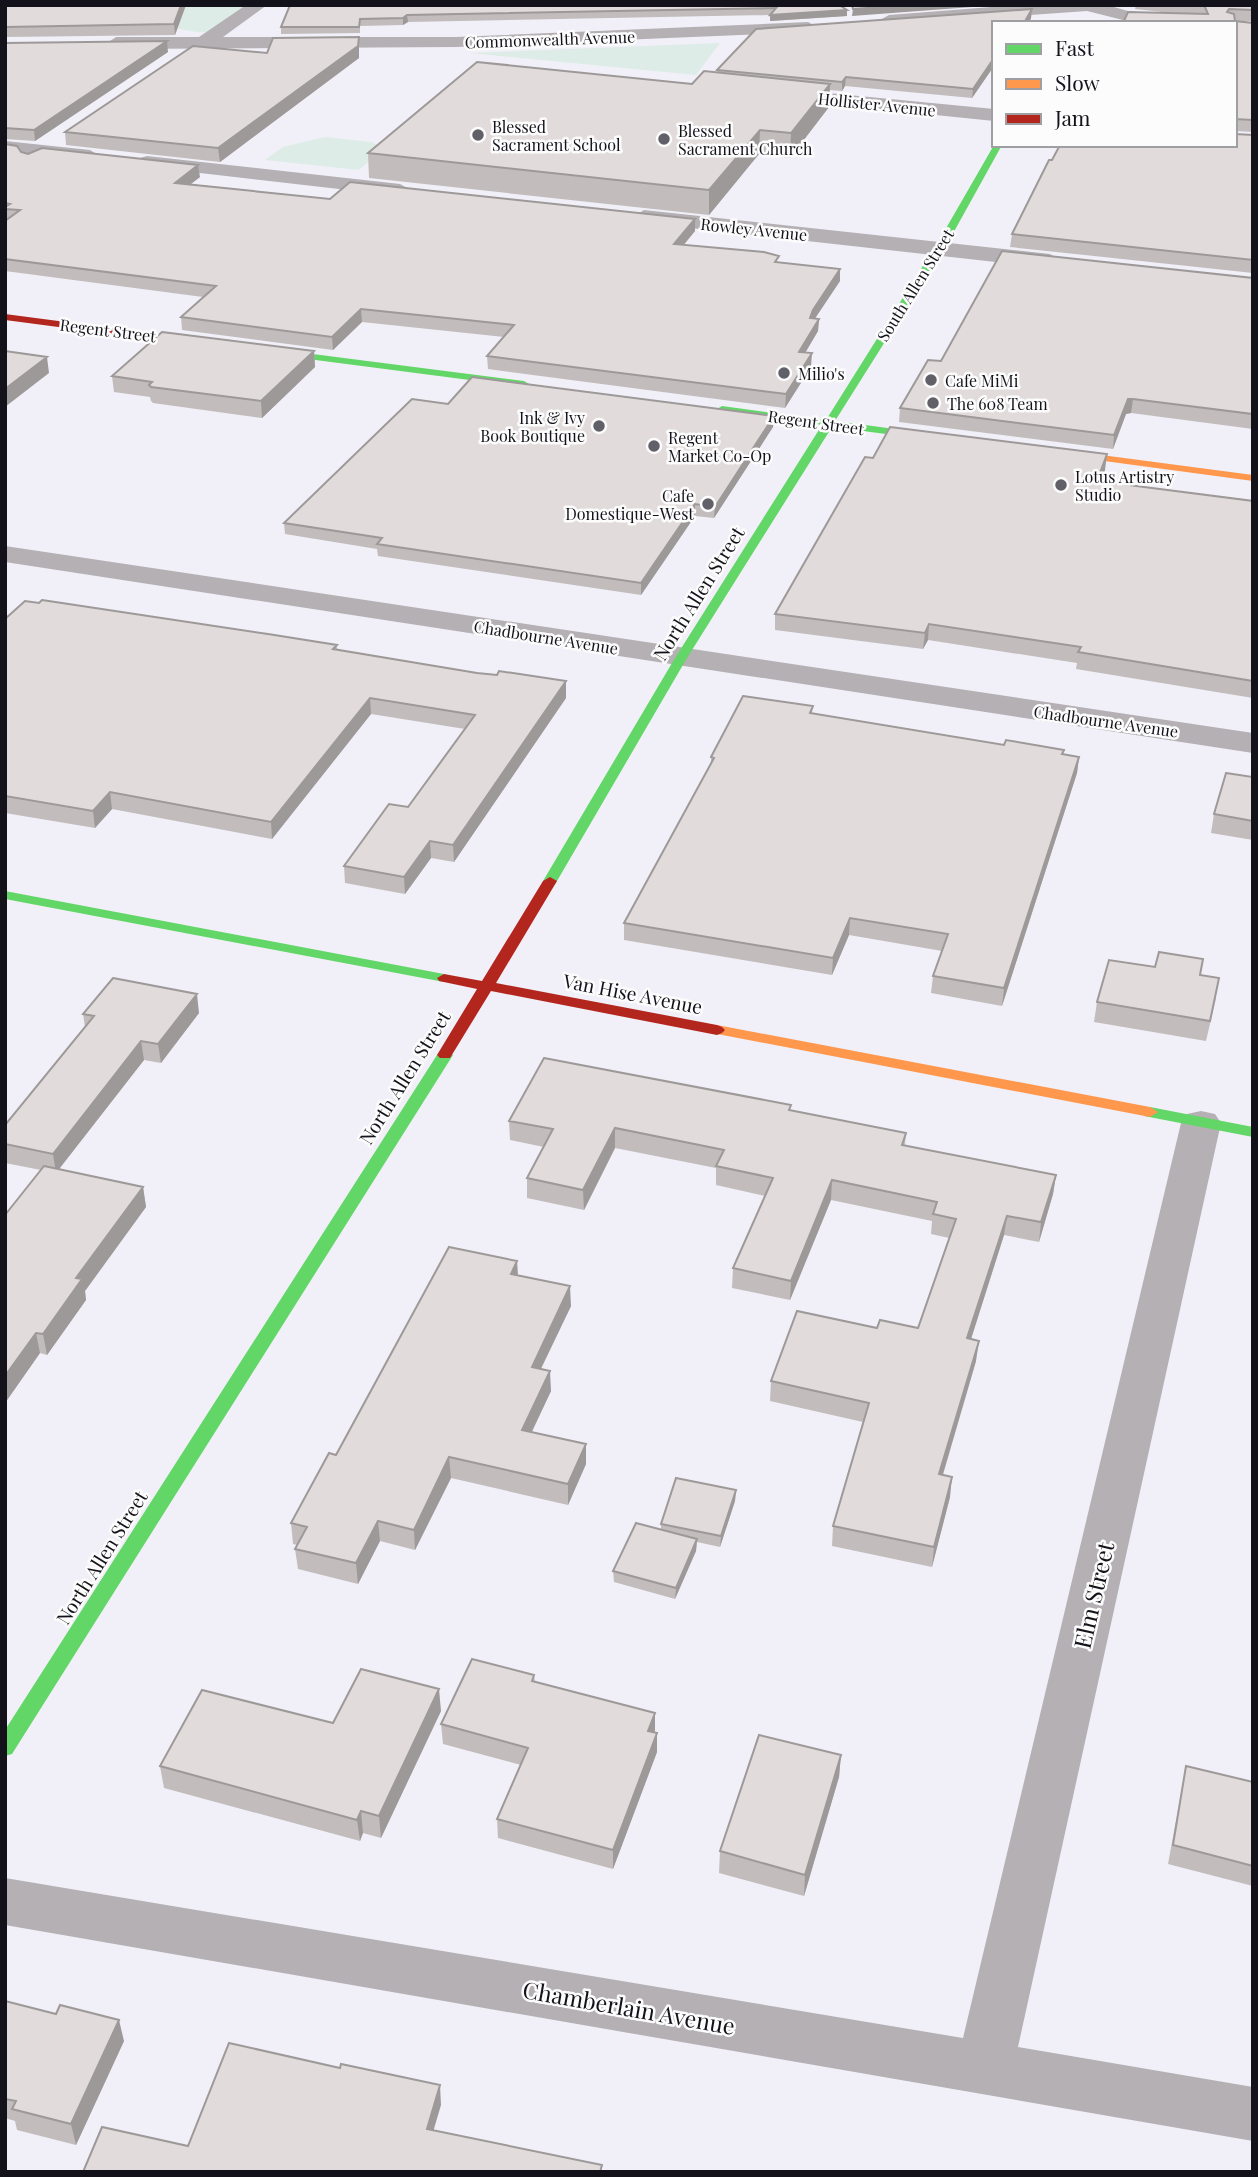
<svg xmlns="http://www.w3.org/2000/svg" width="1258" height="2177" viewBox="0 0 1258 2177" font-family="'Playfair Display',serif">
<rect width="100%" height="100%" fill="#f1f0f8"/>
<path fill="#ddece6" d="M 109,5 L 246,5 C 236,13 226,24 215,30 C 195,40 132,13 109,5 Z
M 720,43 L 696,75 L 470,53 Z
M 325,137 L 371,142 L 384,148 L 359,170 L 265,160 L 283,147 Z"/>
<g fill="none" stroke-linecap="round" stroke-linejoin="round">
<path fill="#b5b0b4" fill-rule="evenodd" d="M 246,5 L 267,5 L 223,37 L 456,37 L 808,22 L 817,27 L 808,32 L 456,47 L 116,49 L 107,43 L 116,37 L 199,37 Z
M 1017,5 L 1107,5 L 1128,11 L 1196,18 L 1205,23 L 1127,21 L 1087,11 L 889,25 L 880,20 L 889,15 Z
M 776,88 L 994,109 L 994,121 L 769,98 L 766,94 L 769,90 Z
M 5,141 L 90,150 L 100,156 L 90,162 L 5,153 Z
M 147,156 L 400,184 L 411,190 L 400,196 L 140,166 L 137,162 L 140,158 Z
M 644,210 L 1050,254 L 1061,261 L 1050,268 L 636,222 L 633,217 Z
M 5,546 L 1253,733 L 1253,753 L 5,562 Z
M 1201,1111 L 1215,1114 L 1221,1123 L 1018,2047 L 1253,2087 L 1253,2141 L 5,1925 L 5,1878 L 963,2038 L 1181,1123 L 1187,1114 Z"/>
<path fill="#63d668" fill-rule="evenodd" d="M 994,145 L 1002,145 L 951,237 L 835,421 L 940,435 L 945,438 L 940,441 L 832,427 L 687,658 L 557,881 L 555,884 L 545,884 L 543,881 L 675,658 L 822,425 L 722,412 L 717,409 L 722,406 L 826,420 L 941,237 Z
M 188,338 L 524,381 L 529,384 L 524,387 L 185,343 L 183,341 Z
M 5,891 L 444,974 L 451,978 L 444,982 L 5,899 Z
M 445,1050 L 453,1055 L 12,1754 L 5,1756 L 5,1730 L 437,1055 Z
M 1150,1107 L 1253,1127 L 1253,1137 L 1144,1116 L 1142,1112 Z"/>
<path fill="#ff974d" fill-rule="evenodd" d="M 1056,449 L 1253,475 L 1253,481 L 1052,454 L 1051,452 Z
M 717,1025 L 1150,1107 L 1158,1112 L 1150,1117 L 712,1033 L 709,1030 L 712,1027 Z"/>
<path fill="#b3261e" fill-rule="evenodd" d="M 5,314 L 188,338 L 193,341 L 188,344 L 5,320 Z
M 550,877 L 557,881 L 496,983 L 717,1025 L 722,1027 L 725,1030 L 722,1033 L 717,1035 L 491,991 L 450,1058 L 440,1058 L 437,1055 L 477,989 L 439,981 L 437,978 L 444,974 L 482,981 L 543,881 Z"/>
</g>
<path fill="#c2bcbc" d="M 5,5 L 186,5 L 175,35 L 5,37 Z
M 290,5 L 839,5 L 847,16 L 770,21 L 770,15 L 408,22 L 403,25 L 360,26 L 360,33 L 281,34 L 281,27 Z
M 1136,5 L 1253,5 L 1253,21 L 1235,21 L 1253,23 L 1253,132 L 1235,131 L 1171,13 L 1135,9 Z
M 1032,9 L 1031,18 L 1029,23 L 994,23 L 994,66 L 972,98 L 845,86 L 842,91 L 830,90 L 829,107 L 790,158 L 759,154 L 709,215 L 369,178 L 368,153 L 692,84 L 717,73 L 717,70 Z
M 359,37 L 359,58 L 220,162 L 66,145 L 65,132 Z
M 5,43 L 168,52 L 35,141 L 5,139 Z
M 1253,135 L 1253,273 L 1010,247 L 1012,234 L 1052,160 Z
M 5,144 L 21,152 L 28,154 L 200,177 L 190,184 L 330,199 L 695,219 L 695,231 L 684,245 L 779,262 L 840,269 L 840,281 L 815,318 L 819,319 L 818,331 L 805,353 L 811,367 L 785,408 L 488,369 L 487,356 L 504,337 L 362,322 L 333,350 L 182,330 L 181,317 L 203,297 L 5,271 Z
M 1253,278 L 1253,429 L 1131,413 L 1126,414 L 1113,449 L 899,422 L 900,408 L 941,361 Z
M 314,351 L 315,367 L 262,418 L 153,403 L 151,401 L 150,397 L 114,392 L 112,376 Z
M 448,404 L 774,416 L 773,427 L 714,518 L 695,516 L 641,595 L 378,556 L 377,549 L 285,534 L 284,523 Z
M 873,458 L 1105,470 L 1101,481 L 1253,501 L 1253,698 L 1076,669 L 1077,663 L 928,640 L 923,649 L 775,630 L 775,614 Z
M 5,619 L 337,645 L 337,650 L 477,673 L 566,681 L 566,698 L 454,862 L 431,858 L 405,894 L 345,883 L 344,866 L 408,807 L 465,729 L 371,714 L 272,839 L 112,809 L 95,828 L 5,813 Z
M 813,706 L 812,713 L 1079,757 L 1077,773 L 1002,1006 L 931,993 L 933,976 L 942,951 L 849,935 L 832,975 L 624,940 L 624,923 L 711,763 L 711,757 Z
M 1253,777 L 1253,840 L 1211,833 L 1214,814 Z
M 1200,975 L 1216,998 L 1206,1041 L 1094,1022 L 1097,1002 Z
M 199,1013 L 161,1063 L 144,1060 L 59,1169 L 143,1187 L 146,1207 L 85,1291 L 86,1300 L 47,1355 L 40,1353 L 5,1403 L 5,1215 L 41,1170 L 5,1163 L 5,1125 L 85,1027 L 83,1014 Z
M 791,1110 L 906,1133 L 905,1146 L 1056,1175 L 1053,1194 L 1039,1242 L 1004,1235 L 971,1339 L 976,1361 L 943,1475 L 950,1497 L 932,1567 L 832,1546 L 833,1526 L 863,1422 L 770,1401 L 771,1381 L 877,1328 L 918,1328 L 949,1238 L 931,1234 L 932,1221 L 831,1200 L 790,1300 L 732,1288 L 733,1268 L 765,1196 L 716,1185 L 716,1168 L 615,1148 L 584,1210 L 527,1198 L 527,1178 L 544,1147 L 510,1140 L 509,1121 Z
M 517,1261 L 518,1275 L 571,1306 L 541,1369 L 551,1391 L 532,1432 L 586,1464 L 568,1505 L 451,1478 L 415,1550 L 380,1541 L 358,1584 L 298,1569 L 295,1549 L 297,1545 L 293,1544 L 291,1523 L 336,1455 Z
M 736,1490 L 735,1501 L 720,1547 L 697,1542 L 696,1551 L 675,1599 L 614,1582 L 613,1571 L 661,1530 L 661,1524 Z
M 534,1675 L 535,1682 L 655,1733 L 657,1752 L 613,1869 L 498,1838 L 497,1819 L 521,1765 L 443,1744 L 441,1724 Z
M 441,1711 L 381,1838 L 363,1833 L 360,1841 L 164,1788 L 160,1766 L 333,1723 Z
M 841,1755 L 839,1777 L 804,1896 L 719,1873 L 720,1851 Z
M 1186,1766 L 1253,1782 L 1253,1886 L 1168,1864 Z
M 5,2001 L 124,2041 L 76,2145 L 17,2130 L 15,2121 L 5,2118 Z"/>
<path fill="#9e9999" d="M 181,5 L 186,5 L 175,35 L 174,24 Z
M 908,5 L 999,5 L 852,16 L 853,9 Z
M 1032,9 L 1031,18 L 1029,23 L 1024,23 Z
M 847,10 L 847,16 L 770,21 L 770,15 Z
M 407,15 L 408,22 L 403,25 L 403,18 Z
M 359,37 L 359,58 L 220,162 L 218,148 Z
M 167,41 L 168,52 L 35,141 L 34,130 Z
M 994,58 L 994,66 L 972,98 L 973,89 Z
M 846,77 L 845,86 L 842,91 L 842,82 Z
M 830,84 L 829,107 L 790,158 L 791,133 Z
M 760,130 L 759,154 L 709,215 L 709,190 Z
M 198,165 L 200,177 L 177,195 L 175,183 Z
M 695,219 L 695,231 L 674,256 L 674,244 Z
M 840,269 L 840,281 L 812,323 L 810,318 L 813,310 Z
M 361,309 L 362,322 L 333,350 L 332,337 Z
M 819,319 L 818,331 L 798,365 L 799,352 Z
M 314,351 L 315,367 L 262,418 L 261,401 Z
M 812,353 L 811,367 L 785,408 L 786,394 Z
M 47,357 L 49,373 L 5,407 L 5,389 Z
M 1128,399 L 1133,399 L 1131,413 L 1126,414 L 1113,449 L 1114,435 Z
M 774,416 L 773,427 L 714,518 L 715,507 Z
M 1107,454 L 1105,470 L 1095,496 L 1097,481 Z
M 695,504 L 695,516 L 641,595 L 641,583 Z
M 929,624 L 928,640 L 923,649 L 925,633 Z
M 566,681 L 566,698 L 454,862 L 453,845 Z
M 370,698 L 371,714 L 272,839 L 271,822 Z
M 1079,757 L 1077,773 L 1002,1006 L 1004,988 Z
M 110,792 L 112,809 L 95,828 L 93,811 Z
M 430,841 L 431,858 L 405,894 L 404,877 Z
M 850,918 L 849,935 L 832,975 L 833,958 Z
M 197,994 L 199,1013 L 161,1063 L 158,1044 Z
M 141,1041 L 144,1060 L 56,1173 L 53,1154 Z
M 615,1128 L 615,1148 L 584,1210 L 583,1190 Z
M 1056,1175 L 1053,1194 L 1039,1242 L 1041,1222 Z
M 832,1180 L 831,1200 L 790,1300 L 791,1281 Z
M 143,1187 L 146,1207 L 85,1291 L 86,1300 L 47,1355 L 43,1334 L 76,1278 Z
M 1007,1216 L 1004,1235 L 965,1358 L 967,1338 Z
M 517,1261 L 518,1281 L 511,1274 Z
M 570,1286 L 571,1306 L 532,1387 L 532,1367 Z
M 36,1333 L 40,1353 L 5,1403 L 5,1376 Z
M 979,1341 L 976,1361 L 937,1494 L 939,1474 Z
M 550,1371 L 551,1391 L 523,1450 L 522,1430 Z
M 586,1444 L 586,1464 L 568,1505 L 568,1484 Z
M 449,1457 L 451,1478 L 415,1550 L 414,1530 Z
M 952,1477 L 950,1497 L 932,1567 L 934,1547 Z
M 736,1490 L 735,1501 L 720,1547 L 721,1536 Z
M 378,1521 L 380,1541 L 358,1584 L 356,1563 Z
M 697,1539 L 696,1551 L 675,1599 L 676,1588 Z
M 439,1689 L 441,1711 L 381,1838 L 379,1816 Z
M 655,1713 L 655,1732 L 648,1731 Z
M 657,1733 L 657,1752 L 613,1869 L 613,1850 Z
M 841,1755 L 839,1777 L 804,1896 L 805,1875 Z
M 361,1811 L 363,1833 L 360,1841 L 357,1820 Z
M 119,2020 L 124,2041 L 76,2145 L 71,2124 Z
M 440,2085 L 441,2105 L 428,2149 L 427,2129 Z"/>
<path fill="#e2dbdb" stroke="#9e9999" stroke-width="2" d="M 5,5 L 181,5 L 174,24 L 5,27 Z
M 290,5 L 839,5 L 847,10 L 770,15 L 776,8 L 407,15 L 403,18 L 360,19 L 359,27 L 281,27 Z
M 852,5 L 908,5 L 853,9 Z
M 1204,5 L 1253,5 L 1253,10 L 1229,9 L 1227,12 L 1234,14 L 1235,21 L 1253,23 L 1253,120 L 1235,119 L 1235,23 L 1123,23 L 1128,12 L 1208,14 Z
M 1032,9 L 1024,23 L 994,23 L 994,58 L 973,89 L 846,77 L 842,82 L 717,70 L 756,29 Z
M 359,37 L 358,46 L 218,148 L 65,132 L 193,46 L 267,53 L 273,38 Z
M 167,41 L 34,130 L 5,128 L 5,43 Z
M 477,62 L 692,84 L 704,71 L 830,84 L 791,133 L 760,130 L 709,190 L 368,153 Z
M 1235,134 L 1253,135 L 1253,260 L 1012,234 L 1049,160 L 1052,160 L 1060,145 L 1235,145 Z
M 5,144 L 17,146 L 21,152 L 28,154 L 42,148 L 198,165 L 175,183 L 330,199 L 350,182 L 695,219 L 674,244 L 764,252 L 779,256 L 775,262 L 840,269 L 813,310 L 810,318 L 819,319 L 799,352 L 812,353 L 786,394 L 487,356 L 514,325 L 361,309 L 332,337 L 181,317 L 216,286 L 5,259 L 5,221 L 20,210 L 5,209 L 5,207 L 10,204 L 5,203 Z
M 1002,251 L 1253,278 L 1253,414 L 1133,399 L 1128,399 L 1114,435 L 900,408 L 928,360 L 941,361 Z
M 162,332 L 314,351 L 261,401 L 151,387 L 149,385 L 152,382 L 112,376 Z
M 5,351 L 47,357 L 5,389 Z
M 472,377 L 774,416 L 715,507 L 695,504 L 641,583 L 377,544 L 382,538 L 284,523 L 412,399 L 448,404 Z
M 890,427 L 1107,454 L 1097,481 L 1253,501 L 1253,681 L 1078,652 L 1081,647 L 929,624 L 925,633 L 775,614 L 865,457 L 873,458 Z
M 42,600 L 268,634 L 337,645 L 333,649 L 477,673 L 497,675 L 499,671 L 566,681 L 453,845 L 430,841 L 404,877 L 344,866 L 389,804 L 408,807 L 475,715 L 370,698 L 271,822 L 110,792 L 93,811 L 5,796 L 5,619 L 25,601 L 39,603 Z
M 743,696 L 813,706 L 810,713 L 1004,745 L 1006,740 L 1064,750 L 1062,754 L 1079,757 L 1004,988 L 933,976 L 948,934 L 850,918 L 833,958 L 624,923 L 714,758 L 711,757 Z
M 1226,773 L 1253,777 L 1253,821 L 1214,814 Z
M 1159,952 L 1203,959 L 1200,975 L 1219,978 L 1210,1021 L 1097,1002 L 1109,960 L 1155,967 Z
M 113,978 L 197,994 L 158,1044 L 141,1041 L 53,1154 L 5,1144 L 5,1125 L 94,1016 L 83,1014 Z
M 544,1058 L 791,1105 L 789,1110 L 906,1133 L 902,1145 L 1056,1175 L 1041,1222 L 1007,1216 L 1003,1228 L 967,1338 L 979,1341 L 939,1474 L 952,1477 L 934,1547 L 833,1526 L 869,1403 L 771,1381 L 797,1311 L 877,1328 L 880,1320 L 918,1328 L 956,1219 L 933,1214 L 937,1202 L 832,1180 L 791,1281 L 733,1268 L 773,1178 L 716,1166 L 724,1150 L 615,1128 L 583,1190 L 527,1178 L 553,1129 L 509,1121 Z
M 44,1166 L 143,1187 L 76,1278 L 82,1279 L 43,1334 L 36,1333 L 5,1376 L 5,1215 Z
M 449,1247 L 517,1261 L 511,1274 L 570,1286 L 532,1367 L 550,1371 L 522,1430 L 586,1444 L 568,1484 L 449,1457 L 414,1530 L 378,1521 L 356,1563 L 295,1549 L 307,1527 L 291,1523 L 329,1453 L 336,1455 Z
M 676,1478 L 736,1490 L 721,1536 L 661,1524 Z
M 636,1523 L 697,1539 L 676,1588 L 613,1571 Z
M 472,1659 L 534,1675 L 532,1681 L 655,1713 L 648,1731 L 657,1733 L 613,1850 L 497,1819 L 528,1748 L 441,1724 Z
M 361,1669 L 439,1689 L 379,1816 L 361,1811 L 357,1820 L 160,1766 L 202,1690 L 333,1723 Z
M 759,1735 L 841,1755 L 805,1875 L 720,1851 Z
M 1186,1766 L 1253,1782 L 1253,1866 L 1173,1845 Z
M 5,2001 L 56,2014 L 60,2005 L 119,2020 L 71,2124 L 12,2109 L 16,2101 L 5,2099 Z
M 229,2043 L 340,2068 L 341,2064 L 440,2085 L 427,2129 L 602,2165 L 600,2172 L 83,2172 L 102,2127 L 188,2146 Z"/>
<g fill="#616068" stroke="#fcfcfc" stroke-width="2.5">
<circle cx="478" cy="135" r="7"/>
<circle cx="664" cy="139" r="7"/>
<circle cx="784" cy="373" r="7"/>
<circle cx="931" cy="380" r="7"/>
<circle cx="933" cy="403" r="7"/>
<circle cx="599" cy="426" r="7"/>
<circle cx="654" cy="446" r="7"/>
<circle cx="1061" cy="485" r="7"/>
<circle cx="708" cy="504" r="7"/>
</g>
<g text-anchor="middle" dominant-baseline="central" stroke-width="5" stroke-linejoin="round" paint-order="stroke">
<g font-size="16" fill="#13121a" stroke="#fcfcfc">
<text transform="translate(550 39) rotate(-2)">Commonwealth Avenue</text>
<text transform="translate(877 104) rotate(6)">Hollister Avenue</text>
<text transform="translate(754 229) rotate(6)">Rowley Avenue</text>
<text transform="translate(915 285) rotate(-58)">South Allen Street</text>
<text transform="translate(108 330) rotate(7)">Regent Street</text>
<text transform="translate(816 422) rotate(8)">Regent Street</text>
<text transform="translate(546 637) rotate(9)">Chadbourne Avenue</text>
<text transform="translate(1106 721) rotate(8)">Chadbourne Avenue</text>
</g>
<g font-size="16" fill="#13121a" stroke="#fcfcfc" text-anchor="start">
<text x="492" y="126">Blessed<tspan x="492" dy="18">Sacrament School</tspan></text>
<text x="678" y="130">Blessed<tspan x="678" dy="18">Sacrament Church</tspan></text>
<text x="798" y="373">Milio's</text>
<text x="945" y="380">Cafe MiMi</text>
<text x="947" y="403">The 608 Team</text>
<text x="585" y="417" text-anchor="end">Ink &amp; Ivy<tspan x="585" dy="18">Book Boutique</tspan></text>
<text x="668" y="437">Regent<tspan x="668" dy="18">Market Co-Op</tspan></text>
<text x="1075" y="476">Lotus Artistry<tspan x="1075" dy="18">Studio</tspan></text>
<text x="694" y="495" text-anchor="end">Cafe<tspan x="694" dy="18">Domestique-West</tspan></text>
</g>
<g font-size="19" fill="#13121a" stroke="#fcfcfc">
<text transform="translate(698 593) rotate(-58)">North Allen Street</text>
<text transform="translate(633 993) rotate(11)">Van Hise Avenue</text>
<text transform="translate(404 1077) rotate(-58)">North Allen Street</text>
<text transform="translate(101 1557) rotate(-58)">North Allen Street</text>
</g>
<g font-size="23" fill="#13121a" stroke="#fcfcfc">
<text transform="translate(1093 1595) rotate(-77)">Elm Street</text>
<text transform="translate(629 2007) rotate(10)">Chamberlain Avenue</text>
</g>
</g>
<rect width="1258" height="2177" fill="none" stroke="#13121a" stroke-width="14"/>
<rect x="992" y="21" width="245" height="126" fill="#fcfcfc" stroke="#9f9ea2" stroke-width="2"/>
<rect x="1006" y="44" width="35" height="10" fill="#63d668" stroke="#9f9ea2" stroke-width="2"/>
<text x="1055" y="56" font-size="21" fill="#13121a">Fast</text>
<rect x="1006" y="79" width="35" height="10" fill="#ff974d" stroke="#9f9ea2" stroke-width="2"/>
<text x="1055" y="91" font-size="21" fill="#13121a">Slow</text>
<rect x="1006" y="114" width="35" height="10" fill="#b3261e" stroke="#9f9ea2" stroke-width="2"/>
<text x="1055" y="126" font-size="21" fill="#13121a">Jam</text>
</svg>
